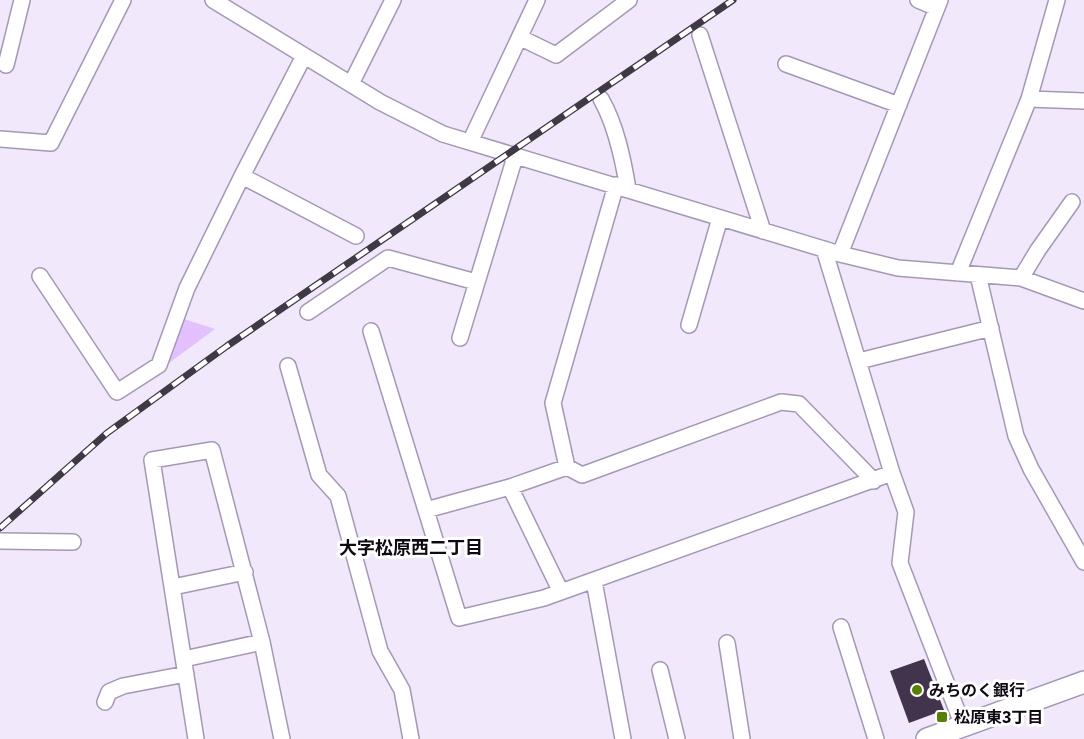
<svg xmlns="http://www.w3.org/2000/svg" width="1084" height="739" viewBox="0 0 1084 739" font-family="'IBM Plex Sans','Noto Sans JP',sans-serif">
<rect width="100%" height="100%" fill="#f1e8fb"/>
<path fill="#e2c1fe" d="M 181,318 L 215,329 L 165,366 Z"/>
<path fill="#42344d" d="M 924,659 L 944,710 L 909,723 L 890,671 Z"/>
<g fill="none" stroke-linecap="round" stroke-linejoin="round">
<defs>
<path id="minor" d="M 213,0 L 380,102 L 443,134 L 840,254 L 898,268 L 1021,278 L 1084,301
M 918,0 L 937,8
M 700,35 L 763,231
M 521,38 L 556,55 L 629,0
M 786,64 L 899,105
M 6,65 L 22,0
M 351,84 L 393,0
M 601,99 C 616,125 623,159 628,189
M 1029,99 L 1084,101
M 0,139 L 51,143 L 123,0
M 470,142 L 537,0
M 242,176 L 356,236
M 824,249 L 892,473 L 906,512 L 900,563 L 963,726
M 840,254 L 940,0
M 958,273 L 1029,99 L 1057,0
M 978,275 L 1016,436 L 1031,469 L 1084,562
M 40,276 L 117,392 L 159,365 L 187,288 L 242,176 L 304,56
M 1021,278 L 1038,250 L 1072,202
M 308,312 L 388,258 L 476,282
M 689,325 L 720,218
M 371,331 L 459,618 L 544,598 L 892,473
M 460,338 L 515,157
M 859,361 L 991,328
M 288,366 L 319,475 L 338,496 L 380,651 L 402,690 L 411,739
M 567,467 L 553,403 L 616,185
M 510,487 L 561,592
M 426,510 L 510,487 L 567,467 L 582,475 L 781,402 L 799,404 L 874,481
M 0,541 L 73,542
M 594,581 L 623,739
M 173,587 L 245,572
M 841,627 L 876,739
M 727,643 L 742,739
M 184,659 L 262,642
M 660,670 L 677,739
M 105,702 L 109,692 L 123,686 L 186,674
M 196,739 L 152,460 L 212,450 L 262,642 L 282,739"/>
<path id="secondary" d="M 927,739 L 1084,682"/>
</defs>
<use href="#minor" stroke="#a697b4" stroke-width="18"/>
<use href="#secondary" stroke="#a697b4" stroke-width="24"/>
<use href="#minor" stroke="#fff" stroke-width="15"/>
<use href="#secondary" stroke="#fff" stroke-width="21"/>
<defs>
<path id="rail" d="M 0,528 L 107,433 L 227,346 L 733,0"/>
</defs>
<use href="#rail" stroke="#3f3845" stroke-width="7"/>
<use href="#rail" stroke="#fff" stroke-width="4.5" stroke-dasharray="14" stroke-linecap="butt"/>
</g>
<g fill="#568003" stroke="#fff" stroke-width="2">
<circle cx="917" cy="690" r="6"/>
<rect x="936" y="711" width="12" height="12" rx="3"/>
</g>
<g text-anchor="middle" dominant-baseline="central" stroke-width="6" stroke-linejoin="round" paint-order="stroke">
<g font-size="16" font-weight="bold" fill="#0f0914" stroke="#fff" text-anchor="start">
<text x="929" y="690">みちのく銀行</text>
<text x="954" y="717">松原東3丁目</text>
</g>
<g font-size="18" font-weight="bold" fill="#0f0914" stroke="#fff">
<text x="411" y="547">大字松原西二丁目</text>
</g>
</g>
</svg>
